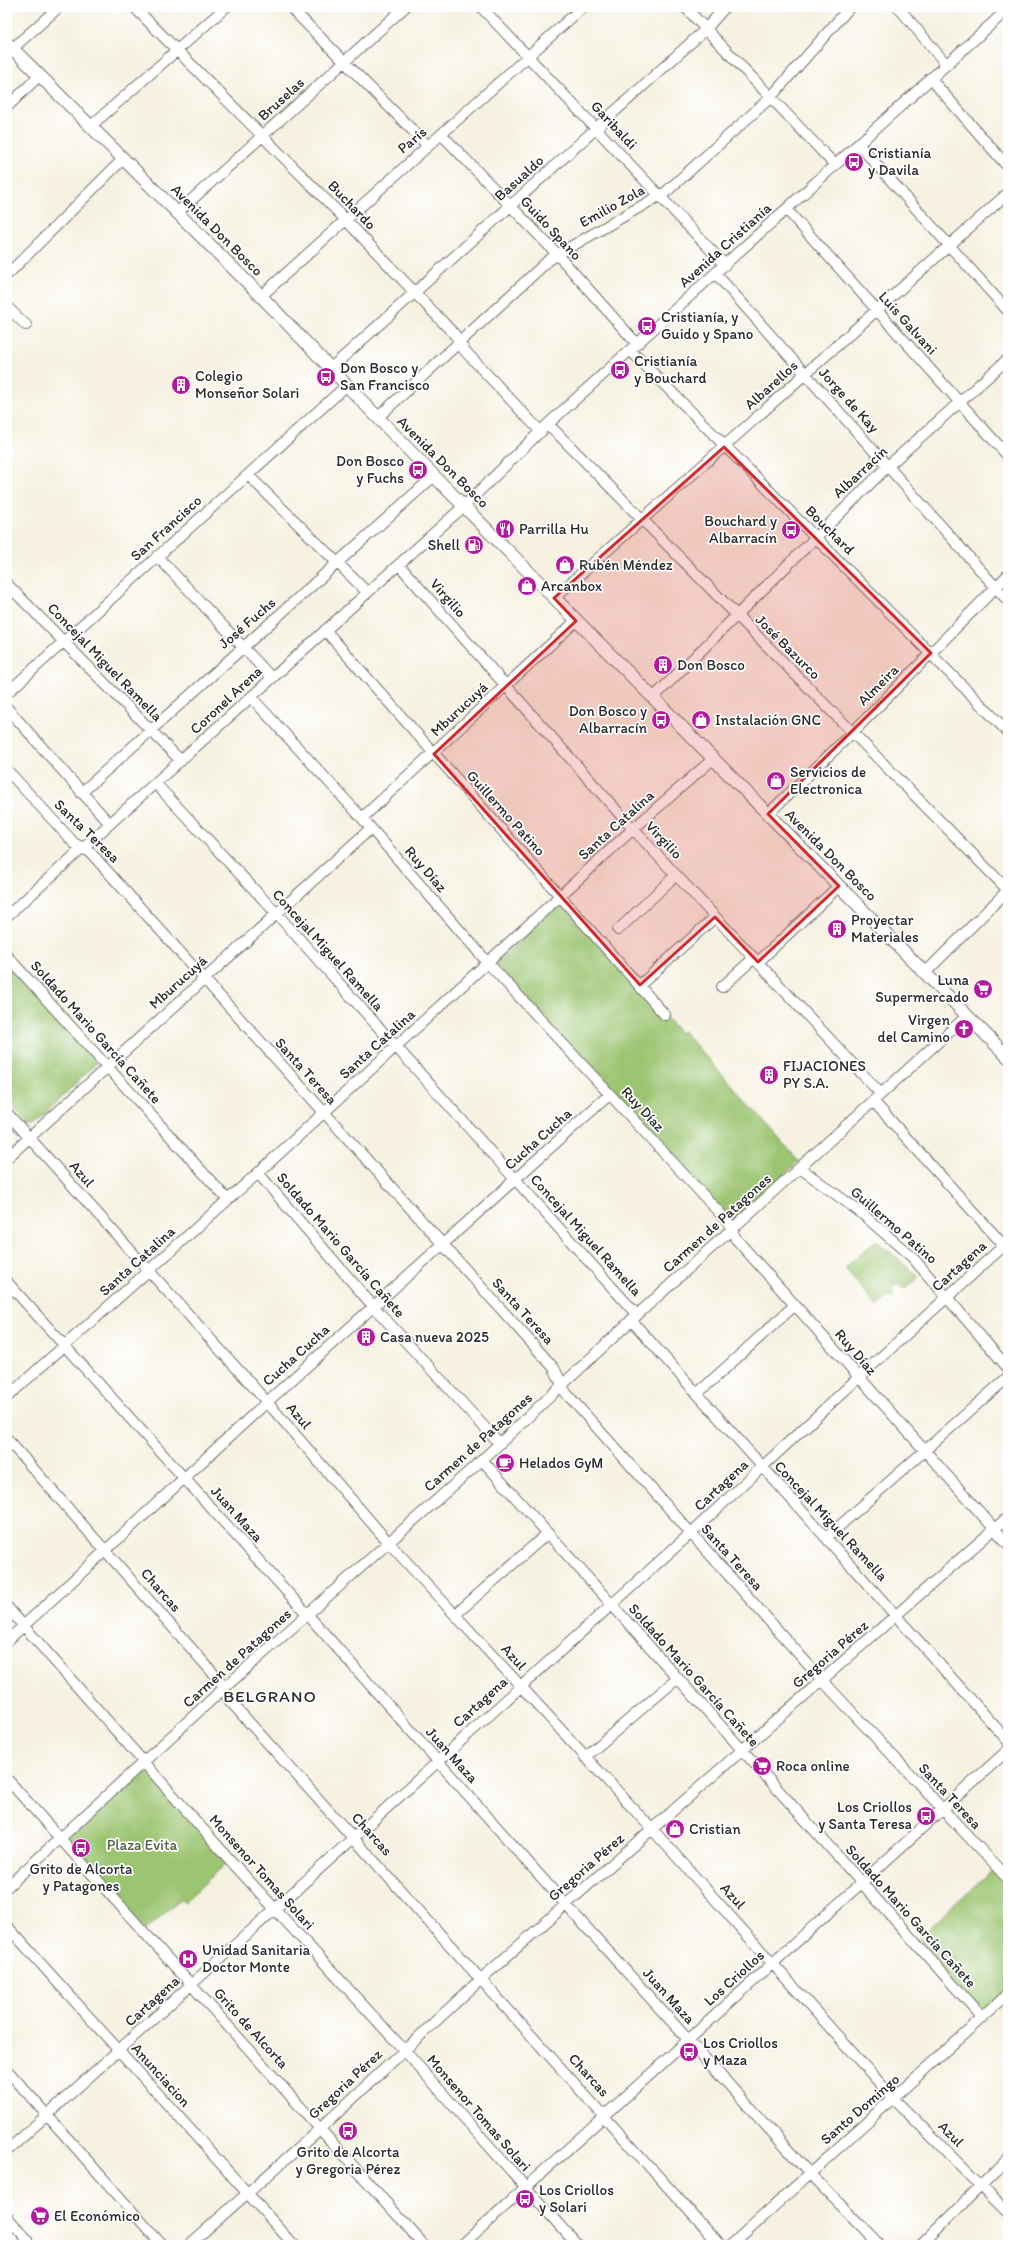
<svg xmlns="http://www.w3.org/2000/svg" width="1015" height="2252" viewBox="0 0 1015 2252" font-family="Itim,sans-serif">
<rect width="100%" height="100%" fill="#fff"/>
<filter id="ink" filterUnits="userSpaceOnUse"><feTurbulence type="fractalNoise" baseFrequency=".025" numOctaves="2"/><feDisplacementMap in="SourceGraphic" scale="8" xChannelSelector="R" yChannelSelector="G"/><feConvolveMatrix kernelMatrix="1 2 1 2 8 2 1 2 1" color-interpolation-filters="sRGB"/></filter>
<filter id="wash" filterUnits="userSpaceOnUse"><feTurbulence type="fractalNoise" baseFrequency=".012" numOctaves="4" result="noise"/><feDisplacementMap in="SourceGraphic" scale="16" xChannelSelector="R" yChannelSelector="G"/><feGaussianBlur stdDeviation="0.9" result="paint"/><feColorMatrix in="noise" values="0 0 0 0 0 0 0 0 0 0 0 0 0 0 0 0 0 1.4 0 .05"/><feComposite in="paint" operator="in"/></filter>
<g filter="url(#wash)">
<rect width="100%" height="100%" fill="#f6f1e1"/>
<path fill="#9bc571" stroke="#63784e" d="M 557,906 L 564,906 L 680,1033 L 683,1031 L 799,1161 L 737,1218 L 730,1219 L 496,966 L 496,962 Z
M 7,964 L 98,1062 L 31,1126 L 7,1100 Z
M 876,1240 L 919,1277 L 905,1289 L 896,1284 L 891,1290 L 895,1294 L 891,1298 L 887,1296 L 877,1307 L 845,1268 Z
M 145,1763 L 230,1860 L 184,1902 L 181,1898 L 145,1931 L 61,1839 Z
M 996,1867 L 1008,1879 L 1008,1994 L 982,2017 L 913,1943 Z"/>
</g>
<g filter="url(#ink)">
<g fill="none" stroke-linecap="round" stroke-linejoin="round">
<defs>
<path id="minor" d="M 134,7 L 345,219 L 455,335 L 464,350 L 541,432
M 290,7 L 427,145
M 481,7 L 725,265
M 685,7 L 835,165
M 898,7 L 946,64
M 13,48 L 59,7
M 930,78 L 1008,167
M 7,107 L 39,76
M 91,126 L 226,7
M 442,135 L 557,254 L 637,344
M 859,145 L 1008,311
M 787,210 L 1008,456
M 177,213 L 405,7
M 716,274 L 1008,601
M 7,275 L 123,159
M 261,296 L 583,7
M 7,307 L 26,325
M 630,350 L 1008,732
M 330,369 L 706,29 L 725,7
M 377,418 L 549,260 L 565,250 L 666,192 L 770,98 L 850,7
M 548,424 L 1008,890
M 248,475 L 367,592
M 157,556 L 272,678
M 399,565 L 633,829 L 881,1094
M 7,584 L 181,761
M 554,598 L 1008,193
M 325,630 L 665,1015
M 7,693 L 346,386
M 251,697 L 362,818 L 489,964 L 728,1222 L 736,1239 L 1008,1544
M 653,698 L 888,466 L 1008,359
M 7,708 L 110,824
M 7,770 L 74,843 L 90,852 L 554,1368 L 566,1393 L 822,1680 L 1008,1879
M 156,784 L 276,913 L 637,1315
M 81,793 L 434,476
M 768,814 L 853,732 L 1008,575
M 362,818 L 576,621
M 7,916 L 464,506 L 548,424 L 1008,9
M 618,930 L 676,875
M 7,956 L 227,1199
M 758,962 L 839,886
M 925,973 L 1008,890
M 640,985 L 715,917
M 722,987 L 754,958
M 873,1101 L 1008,1250
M 7,1113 L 267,1402 L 389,1543 L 652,1829 L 894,2099 L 1008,2213
M 7,1158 L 370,829
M 800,1168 L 860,1212 L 912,1257 L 1008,1368
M 258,1173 L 373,1306 L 499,1443
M 7,1282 L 307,1614 L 566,1905 L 809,2173 L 880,2245
M 631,1320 L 1008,1741
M 698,1393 L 795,1305
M 7,1397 L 258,1173 L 633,829 L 713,759
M 7,1439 L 220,1681 L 229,1700 L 720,2245
M 482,1460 L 982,2017
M 827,1537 L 1008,1377
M 7,1607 L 230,1860 L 404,2050 L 577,2245
M 456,1614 L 548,1533
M 7,1641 L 267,1402 L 609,1095
M 585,1757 L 678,1678
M 7,1779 L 424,2245
M 7,1887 L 223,1689 L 482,1460 L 637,1315 L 967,1016
M 7,1926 L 294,2245
M 7,2070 L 162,2245
M 7,2151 L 691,1533 L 858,1378 L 1008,1242
M 7,2217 L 27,2239
M 189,2245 L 321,2128 L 481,1979 L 1008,1517
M 462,2245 L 1008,1750
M 731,2245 L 1008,1994
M 921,2245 L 1008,2159"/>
<path id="major" d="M 7,43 L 261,296 L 434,476 L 1008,1057"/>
</defs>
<use href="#minor" stroke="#72706b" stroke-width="12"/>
<use href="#major" stroke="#72706b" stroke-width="14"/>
<use href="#minor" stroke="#fff" stroke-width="10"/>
<use href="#major" stroke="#fff" stroke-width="12"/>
</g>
</g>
<path fill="#d62828" fill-opacity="0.2" stroke="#d62828" stroke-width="3" stroke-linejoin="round" d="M 724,447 L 931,653 L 768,814 L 839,886 L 758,962 L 715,917 L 640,985 L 434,754 L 576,621 L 554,598 Z"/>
<defs>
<symbol id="bus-disc" viewBox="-11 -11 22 22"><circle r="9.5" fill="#b5179e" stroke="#fff"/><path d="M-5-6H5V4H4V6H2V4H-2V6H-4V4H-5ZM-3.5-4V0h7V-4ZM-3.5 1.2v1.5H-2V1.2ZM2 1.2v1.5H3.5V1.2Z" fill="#fff"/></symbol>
<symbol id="building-disc" viewBox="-11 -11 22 22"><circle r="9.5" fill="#b5179e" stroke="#fff"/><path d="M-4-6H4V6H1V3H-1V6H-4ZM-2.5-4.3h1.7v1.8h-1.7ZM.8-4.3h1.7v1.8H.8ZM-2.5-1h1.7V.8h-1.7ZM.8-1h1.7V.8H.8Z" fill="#fff"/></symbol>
<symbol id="restaurant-disc" viewBox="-11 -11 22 22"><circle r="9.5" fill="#b5179e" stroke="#fff"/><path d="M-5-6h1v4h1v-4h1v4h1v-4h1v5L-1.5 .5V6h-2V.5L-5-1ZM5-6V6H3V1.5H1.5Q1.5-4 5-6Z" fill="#fff"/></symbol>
<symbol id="fuel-disc" viewBox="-11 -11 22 22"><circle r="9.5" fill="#b5179e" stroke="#fff"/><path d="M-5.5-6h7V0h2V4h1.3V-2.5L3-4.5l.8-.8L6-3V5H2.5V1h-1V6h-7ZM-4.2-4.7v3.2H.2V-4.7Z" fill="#fff"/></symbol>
<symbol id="shop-disc" viewBox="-11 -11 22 22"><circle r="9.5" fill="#b5179e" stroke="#fff"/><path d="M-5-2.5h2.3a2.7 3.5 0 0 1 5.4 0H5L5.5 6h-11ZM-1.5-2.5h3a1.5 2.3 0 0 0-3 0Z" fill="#fff"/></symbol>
<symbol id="supermarket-disc" viewBox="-11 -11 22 22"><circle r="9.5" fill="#b5179e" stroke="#fff"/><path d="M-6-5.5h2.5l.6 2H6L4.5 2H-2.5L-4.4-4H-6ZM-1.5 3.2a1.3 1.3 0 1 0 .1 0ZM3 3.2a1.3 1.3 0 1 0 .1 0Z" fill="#fff"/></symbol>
<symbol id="church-disc" viewBox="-11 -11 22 22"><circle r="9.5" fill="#b5179e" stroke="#fff"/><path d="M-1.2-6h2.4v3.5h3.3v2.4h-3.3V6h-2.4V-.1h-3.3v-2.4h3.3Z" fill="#fff"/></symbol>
<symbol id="cafe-disc" viewBox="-11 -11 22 22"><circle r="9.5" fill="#b5179e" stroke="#fff"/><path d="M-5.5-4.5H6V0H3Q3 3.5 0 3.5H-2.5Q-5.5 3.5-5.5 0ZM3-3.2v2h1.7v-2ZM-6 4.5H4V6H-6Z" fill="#fff"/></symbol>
<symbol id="hospital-disc" viewBox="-11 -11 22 22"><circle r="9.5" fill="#b5179e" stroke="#fff"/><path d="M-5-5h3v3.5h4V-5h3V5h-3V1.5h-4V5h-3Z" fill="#fff"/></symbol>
</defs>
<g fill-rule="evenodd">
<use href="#bus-disc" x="843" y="151" width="22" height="22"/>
<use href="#bus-disc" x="636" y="315" width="22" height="22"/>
<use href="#bus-disc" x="609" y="359" width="22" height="22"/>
<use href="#bus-disc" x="315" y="366" width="22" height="22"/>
<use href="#building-disc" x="170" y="374" width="22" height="22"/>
<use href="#bus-disc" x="407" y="459" width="22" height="22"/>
<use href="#restaurant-disc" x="494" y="518" width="22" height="22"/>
<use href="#bus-disc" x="780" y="519" width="22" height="22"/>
<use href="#fuel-disc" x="463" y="534" width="22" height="22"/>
<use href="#shop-disc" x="554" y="554" width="22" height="22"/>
<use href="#shop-disc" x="516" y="575" width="22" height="22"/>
<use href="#building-disc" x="652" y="654" width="22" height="22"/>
<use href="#bus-disc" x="650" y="709" width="22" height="22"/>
<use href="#shop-disc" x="690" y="709" width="22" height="22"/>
<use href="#shop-disc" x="765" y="770" width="22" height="22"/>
<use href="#building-disc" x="826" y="918" width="22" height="22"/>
<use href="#supermarket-disc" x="972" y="978" width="22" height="22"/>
<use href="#church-disc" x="953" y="1018" width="22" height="22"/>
<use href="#building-disc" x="758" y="1064" width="22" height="22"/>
<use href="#building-disc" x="355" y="1326" width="22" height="22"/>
<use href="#cafe-disc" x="494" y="1452" width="22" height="22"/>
<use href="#supermarket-disc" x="751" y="1755" width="22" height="22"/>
<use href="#bus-disc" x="915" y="1805" width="22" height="22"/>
<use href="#shop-disc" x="664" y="1818" width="22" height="22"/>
<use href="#bus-disc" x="70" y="1837" width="22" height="22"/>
<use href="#hospital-disc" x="177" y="1948" width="22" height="22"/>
<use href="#bus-disc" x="678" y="2041" width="22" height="22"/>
<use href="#bus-disc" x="337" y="2120" width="22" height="22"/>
<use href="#bus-disc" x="514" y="2188" width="22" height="22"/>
<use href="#supermarket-disc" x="29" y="2205" width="22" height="22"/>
</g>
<g text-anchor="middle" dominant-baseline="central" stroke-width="3.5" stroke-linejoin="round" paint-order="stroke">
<g font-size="15" fill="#2b2b2b" stroke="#fff">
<text transform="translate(281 99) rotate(-42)">Bruselas</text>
<text transform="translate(614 125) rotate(47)">Garibaldi</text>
<text transform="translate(412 140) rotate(-40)">París</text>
<text transform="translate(519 178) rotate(-42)">Basualdo</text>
<text transform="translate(352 205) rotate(46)">Buchardo</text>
<text transform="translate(612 206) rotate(-29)">Emilio Zola</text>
<text transform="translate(551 228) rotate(47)">Guido Spano</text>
<text transform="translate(217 230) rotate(45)">Avenida Don Bosco</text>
<text transform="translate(725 245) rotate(-42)">Avenida Cristianía</text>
<text transform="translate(908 323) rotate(48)">Luis Galvani</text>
<text transform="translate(771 385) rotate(-42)">Albarellos</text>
<text transform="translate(849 400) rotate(48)">Jorge de Kay</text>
<text transform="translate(443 462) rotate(45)">Avenida Don Bosco</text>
<text transform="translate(860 472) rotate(-43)">Albarracín</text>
<text transform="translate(166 528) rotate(-42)">San Francisco</text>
<text transform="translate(830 530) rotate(45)">Bouchard</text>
<text transform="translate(448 598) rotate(49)">Virgilio</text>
<text transform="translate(247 623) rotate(-41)">José Fuchs</text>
<text transform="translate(788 647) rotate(45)">José Bazurco</text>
<text transform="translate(105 662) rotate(46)">Concejal Miguel Ramella</text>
<text transform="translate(878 685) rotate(-45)">Almeira</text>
<text transform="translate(226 700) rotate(-43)">Coronel Arena</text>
<text transform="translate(459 709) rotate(-43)">Mburucuyá</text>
<text transform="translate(506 813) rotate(48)">Guillermo Patino</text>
<text transform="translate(616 825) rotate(-42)">Santa Catalina</text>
<text transform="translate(87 831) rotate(44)">Santa Teresa</text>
<text transform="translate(664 840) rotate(47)">Virgilio</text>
<text transform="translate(831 855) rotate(45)">Avenida Don Bosco</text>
<text transform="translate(426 869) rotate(49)">Ruy Díaz</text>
<text transform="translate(328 950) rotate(48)">Concejal Miguel Ramella</text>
<text transform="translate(178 982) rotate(-42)">Mburucuyá</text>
<text transform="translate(96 1032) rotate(48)">Soldado Mario García Cañete</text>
<text transform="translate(377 1044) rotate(-42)">Santa Catalina</text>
<text transform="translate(306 1071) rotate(48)">Santa Teresa</text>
<text transform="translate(643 1109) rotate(47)">Ruy Díaz</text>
<text transform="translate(538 1139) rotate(-42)">Cucha Cucha</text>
<text transform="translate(82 1174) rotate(49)">Azul</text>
<text transform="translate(717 1223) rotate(-42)">Carmen de Patagones</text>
<text transform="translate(894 1225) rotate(41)">Guillermo Patino</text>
<text transform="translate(586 1235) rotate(48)">Concejal Miguel Ramella</text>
<text transform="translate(341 1245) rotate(49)">Soldado Mario García Cañete</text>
<text transform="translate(137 1261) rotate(-42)">Santa Catalina</text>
<text transform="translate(959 1266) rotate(-42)">Cartagena</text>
<text transform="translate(523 1311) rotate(48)">Santa Teresa</text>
<text transform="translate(856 1352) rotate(49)">Ruy Díaz</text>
<text transform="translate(296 1355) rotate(-42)">Cucha Cucha</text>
<text transform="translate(299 1416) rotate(49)">Azul</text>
<text transform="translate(478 1442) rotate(-42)">Carmen de Patagones</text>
<text transform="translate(721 1485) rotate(-43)">Cartagena</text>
<text transform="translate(237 1514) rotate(48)">Juan Maza</text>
<text transform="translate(831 1521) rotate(47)">Concejal Miguel Ramella</text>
<text transform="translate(732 1557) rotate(48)">Santa Teresa</text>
<text transform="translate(161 1590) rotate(49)">Charcas</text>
<text transform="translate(830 1654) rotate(-41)">Gregoria Pérez</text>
<text transform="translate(514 1657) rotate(48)">Azul</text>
<text transform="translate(237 1658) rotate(-42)">Carmen de Patagones</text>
<text transform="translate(694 1675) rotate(48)">Soldado Mario García Cañete</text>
<text transform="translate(480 1702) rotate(-42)">Cartagena</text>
<text transform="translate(452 1755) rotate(48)">Juan Maza</text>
<text transform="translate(950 1796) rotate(47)">Santa Teresa</text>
<text transform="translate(372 1834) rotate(48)">Charcas</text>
<text transform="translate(586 1867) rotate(-41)">Gregoria Pérez</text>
<text transform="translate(262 1872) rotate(48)">Monsenor Tomas Solari</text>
<text transform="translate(733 1896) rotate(48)">Azul</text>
<text transform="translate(911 1916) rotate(48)">Soldado Mario García Cañete</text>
<text transform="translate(734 1978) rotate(-42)">Los Criollos</text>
<text transform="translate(669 1996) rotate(48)">Juan Maza</text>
<text transform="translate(152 2001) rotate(-42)">Cartagena</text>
<text transform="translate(251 2028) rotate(48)">Grito de Alcorta</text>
<text transform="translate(161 2075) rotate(48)">Anunciacion</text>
<text transform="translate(589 2075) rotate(48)">Charcas</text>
<text transform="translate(345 2084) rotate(-43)">Gregoria Pérez</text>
<text transform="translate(860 2109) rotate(-41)">Santo Domingo</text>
<text transform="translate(479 2113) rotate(49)">Monsenor Tomas Solari</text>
<text transform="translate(951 2134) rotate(45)">Azul</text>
</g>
<g font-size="15" fill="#2b2b2b" stroke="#fff" text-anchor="start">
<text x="868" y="153">Cristianía<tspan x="868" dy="17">y Davila</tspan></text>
<text x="661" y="317">Cristianía, y<tspan x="661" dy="17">Guido y Spano</tspan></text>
<text x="634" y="361">Cristianía<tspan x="634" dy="17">y Bouchard</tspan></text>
<text x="340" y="368">Don Bosco y<tspan x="340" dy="17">San Francisco</tspan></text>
<text x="195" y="376">Colegio<tspan x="195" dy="17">Monseñor Solari</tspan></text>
<text x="404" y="461" text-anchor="end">Don Bosco<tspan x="404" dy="17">y Fuchs</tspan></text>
<text x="777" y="521" text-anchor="end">Bouchard y<tspan x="777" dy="17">Albarracín</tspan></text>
<text x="519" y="529">Parrilla Hu</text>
<text x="460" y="545" text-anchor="end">Shell</text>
<text x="579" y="565">Rubén Méndez</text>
<text x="541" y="586">Arcanbox</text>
<text x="677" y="665">Don Bosco</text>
<text x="647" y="711" text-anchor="end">Don Bosco y<tspan x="647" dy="17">Albarracín</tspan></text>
<text x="715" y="720">Instalación GNC</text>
<text x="790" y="772">Servicios de<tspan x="790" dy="17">Electronica</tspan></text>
<text x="851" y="920">Proyectar<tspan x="851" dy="17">Materiales</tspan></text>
<text x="969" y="980" text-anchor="end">Luna<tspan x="969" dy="17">Supermercado</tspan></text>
<text x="950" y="1020" text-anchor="end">Virgen<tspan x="950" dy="17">del Camino</tspan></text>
<text x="783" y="1066">FIJACIONES<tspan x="783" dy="17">PY S.A.</tspan></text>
<text x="380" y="1337">Casa nueva 2025</text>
<text x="519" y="1463">Helados GyM</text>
<text x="776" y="1766">Roca online</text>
<text x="912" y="1807" text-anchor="end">Los Criollos<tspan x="912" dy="17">y Santa Teresa</tspan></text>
<text x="689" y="1829">Cristian</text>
<text x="81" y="1869" text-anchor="middle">Grito de Alcorta<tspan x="81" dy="17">y Patagones</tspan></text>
<text x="202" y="1950">Unidad Sanitaria<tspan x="202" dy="17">Doctor Monte</tspan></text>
<text x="703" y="2043">Los Criollos<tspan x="703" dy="17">y Maza</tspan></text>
<text x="348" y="2152" text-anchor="middle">Grito de Alcorta<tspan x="348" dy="17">y Gregoria Pérez</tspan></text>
<text x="539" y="2190">Los Criollos<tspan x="539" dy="17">y Solari</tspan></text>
<text x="54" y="2216">El Económico</text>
</g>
<g font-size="15" fill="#526144" stroke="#fff">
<text x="142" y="1845">Plaza Evita</text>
</g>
<g font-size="17" letter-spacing="1" fill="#2b2b2b" stroke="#fff">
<text x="270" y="1696">BELGRANO</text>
</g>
</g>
<rect width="1015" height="2252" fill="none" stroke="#fff" stroke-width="24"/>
</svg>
